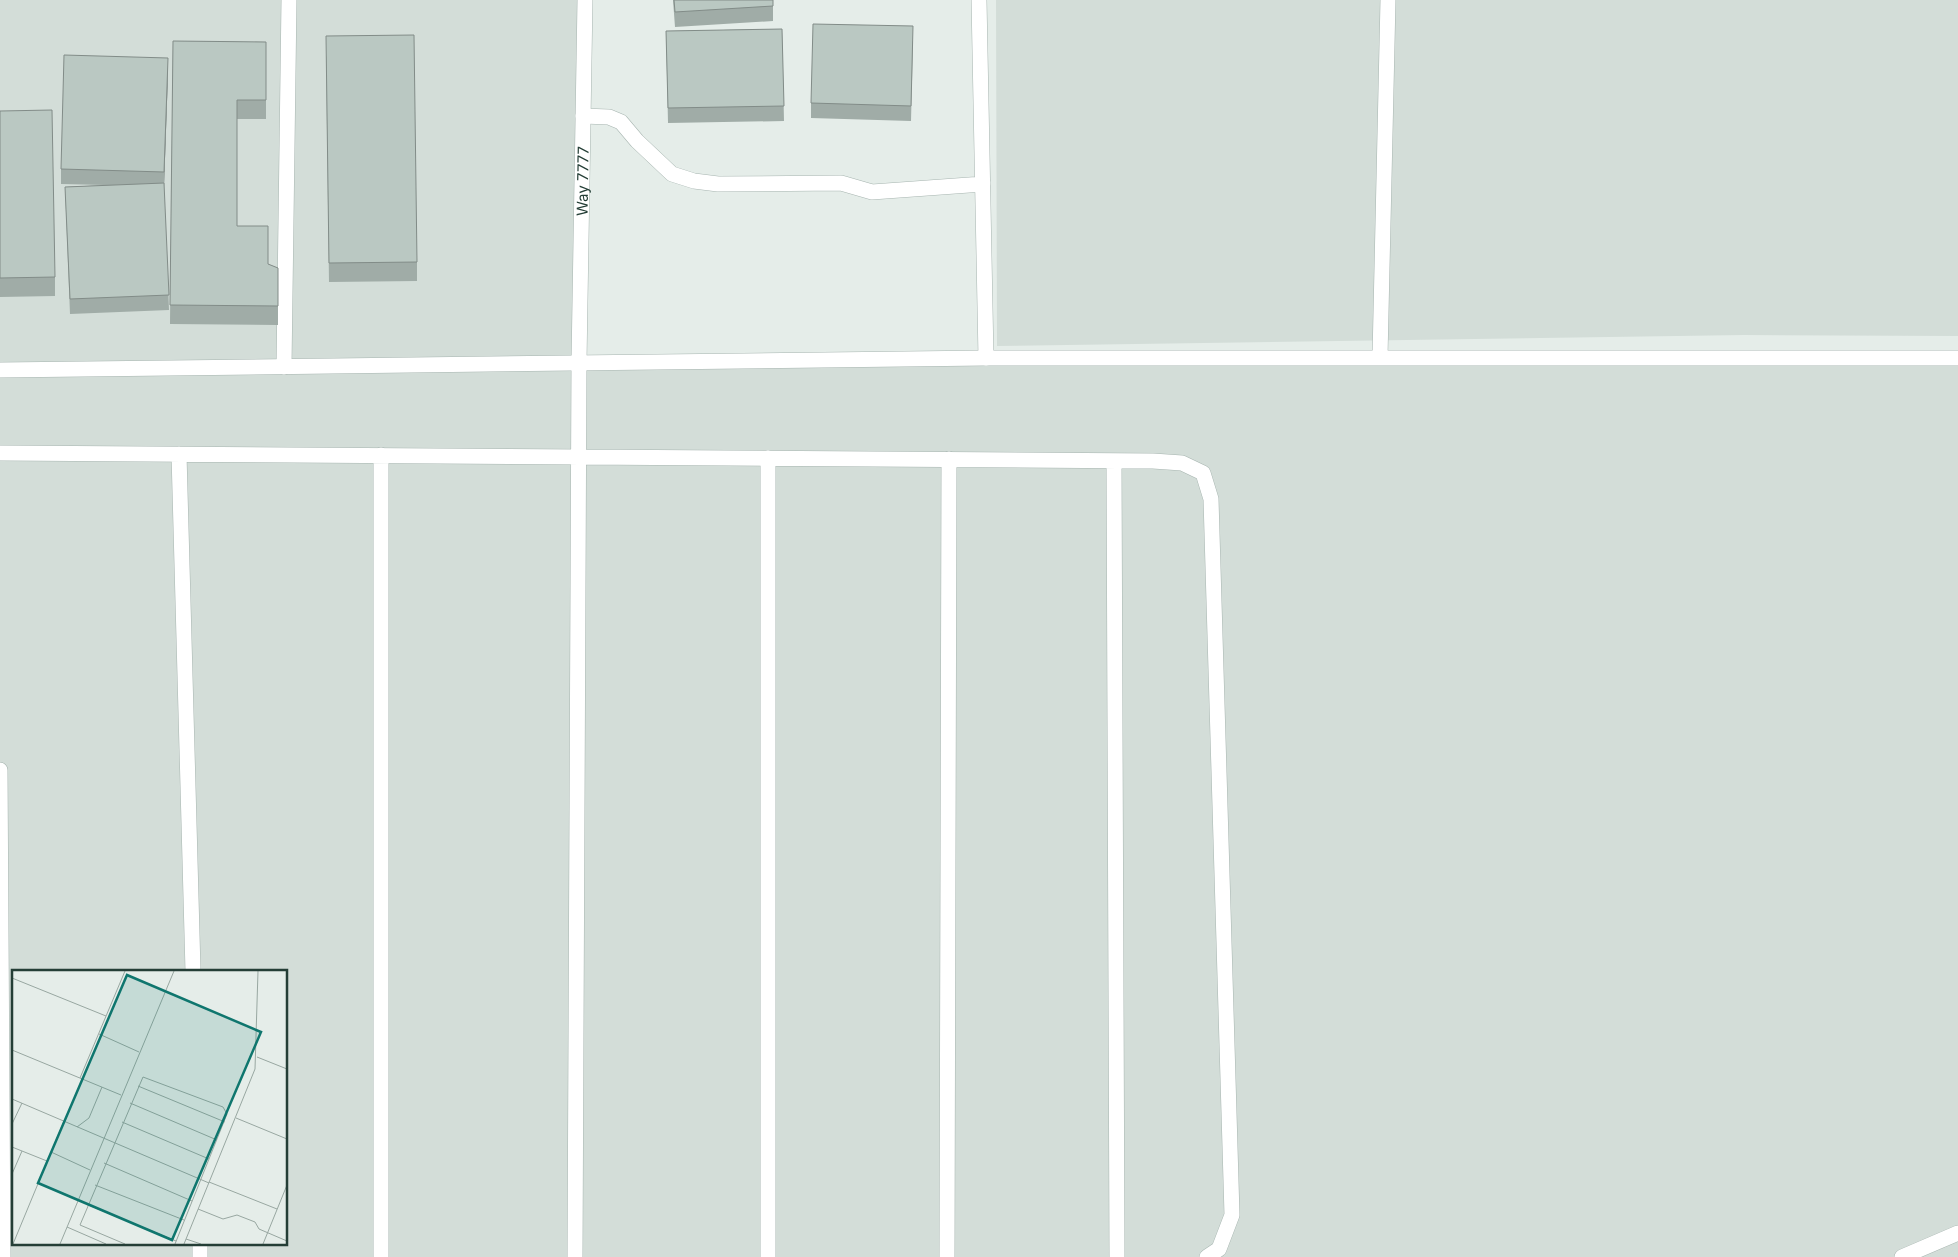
<svg xmlns="http://www.w3.org/2000/svg" width="1958" height="1257" viewBox="0 0 1958 1257" font-family="Inter,sans-serif">
<rect width="100%" height="100%" fill="#e5ede9"/>
<path fill="#d3ddd8" fill-rule="evenodd" d="M 0,0 L 585,0 L 579,362 L 1958,359 L 1958,1257 L 0,1257 ZM 14,971 L 286,971 L 286,1243 L 14,1243 Z
M 996,0 L 1958,0 L 1958,336 L 1744,335 L 997,346 Z"/>
<g fill="none" stroke-linecap="round" stroke-linejoin="round">
<defs>
<path id="service" d="M 0,453 L 1153,461 L 1182,463 L 1203,473 L 1211,499 L 1232,1215 L 1219,1249 L 1207,1257
M 179,454 L 193,971
M 768,458 L 768,1257
M 1114,461 L 1117,1257
M 0,770 L 3,1257
M 200,1243 L 200,1257
M 381,1257 L 381,455
M 575,1257 L 579,362
M 947,1257 L 949,459"/>
<path id="minor" d="M 979,0 L 986,358
M 583,116 L 609,117 L 621,122 L 637,141 L 672,174 L 694,181 L 718,184 L 841,183 L 872,192 L 983,184
M 1380,357 L 1388,0
M 284,367 L 289,0
M 1902,1257 L 1958,1233"/>
<g id="tertiary">
<path id="s1" d="M 579,362 L 585,0"/>
<path d="M 0,370 L 986,358 L 1958,358"/>
</g>
</defs>
<use href="#service" stroke="#a7b5b0" stroke-width="16"/>
<use href="#minor" stroke="#a7b5b0" stroke-width="16"/>
<use href="#tertiary" stroke="#a7b5b0" stroke-width="16"/>
<use href="#service" stroke="#fff" stroke-width="15"/>
<use href="#minor" stroke="#fff" stroke-width="15"/>
<use href="#tertiary" stroke="#fff" stroke-width="15"/>
</g>
<path fill="#a0aca7" d="M 673,0 L 773,0 L 773,21 L 675,27 Z
M 782,29 L 784,121 L 668,123 L 666,31 Z
M 173,41 L 266,42 L 266,119 L 237,119 L 237,226 L 268,264 L 278,268 L 278,325 L 170,324 Z
M 913,41 L 911,121 L 811,118 L 811,103 Z
M 326,55 L 417,262 L 417,281 L 329,282 Z
M 168,73 L 164,187 L 169,310 L 70,314 L 65,187 L 104,185 L 61,184 L 61,169 Z
M 0,111 L 55,277 L 55,296 L 0,297 Z"/>
<path fill="#828c88" d="M 168,58 L 168,73 L 164,187 L 164,172 Z"/>
<path fill="#bac8c2" stroke="#828c88" d="M 674,0 L 773,0 L 773,6 L 675,12 Z
M 813,24 L 913,26 L 911,106 L 811,103 Z
M 782,29 L 784,106 L 668,108 L 666,31 Z
M 414,35 L 417,262 L 329,263 L 326,36 Z
M 173,41 L 266,42 L 266,100 L 237,100 L 237,226 L 268,226 L 268,264 L 278,268 L 278,306 L 170,305 Z
M 64,55 L 168,58 L 164,172 L 61,169 Z
M 52,110 L 55,277 L 0,278 L 0,111 Z
M 164,183 L 169,295 L 70,299 L 65,187 Z"/>
<g text-anchor="middle" dominant-baseline="central" stroke-width="4" stroke-linejoin="round" paint-order="stroke">
<g font-size="15" fill="#243e36" stroke="#f5faf7">
<text stroke="none"><textPath href="#s1" startOffset="181">Way 7777</textPath></text>
</g>
</g>
<g transform="translate(12 970)">
<rect width="275" height="275" fill="#e5ede9"/>
<path fill="none" stroke="#98a7a1" stroke-width="1" d="M 0,8 L 94,46M 87,64 L 127,82M 0,80 L 109,125M 245,87 L 275,99M 68,108 L 113,1M 126,116 L 213,152M 0,129 L 197,213M 118,133 L 205,170M 224,148 L 275,169M 110,152 L 197,189M 0,154 L 10,133M 65,157 L 77,148 L 90,117M 0,177 L 35,191M 39,182 L 78,200M 92,193 L 180,231M 0,204 L 10,181M 197,212 L 265,239M 83,215 L 172,250M 74,234 L 164,271M 186,239 L 211,249 L 225,245 L 243,252 L 247,259 L 275,271M 55,257 L 94,274M 174,269 L 189,274M 1,274 L 52,151M 48,274 L 162,1M 113,274 L 68,255 L 131,107 L 211,137 L 215,144 L 163,274M 172,274 L 243,99 L 246,1M 251,274 L 275,215"/>
<path fill="#0f766e" fill-opacity="0.15" stroke="#0f766e" stroke-width="2.5" d="M 115,5 L 249,62 L 160,270 L 26,213 Z"/>
<rect width="275" height="275" fill="none" stroke="#243e36" stroke-width="2.5"/>
</g>
</svg>
